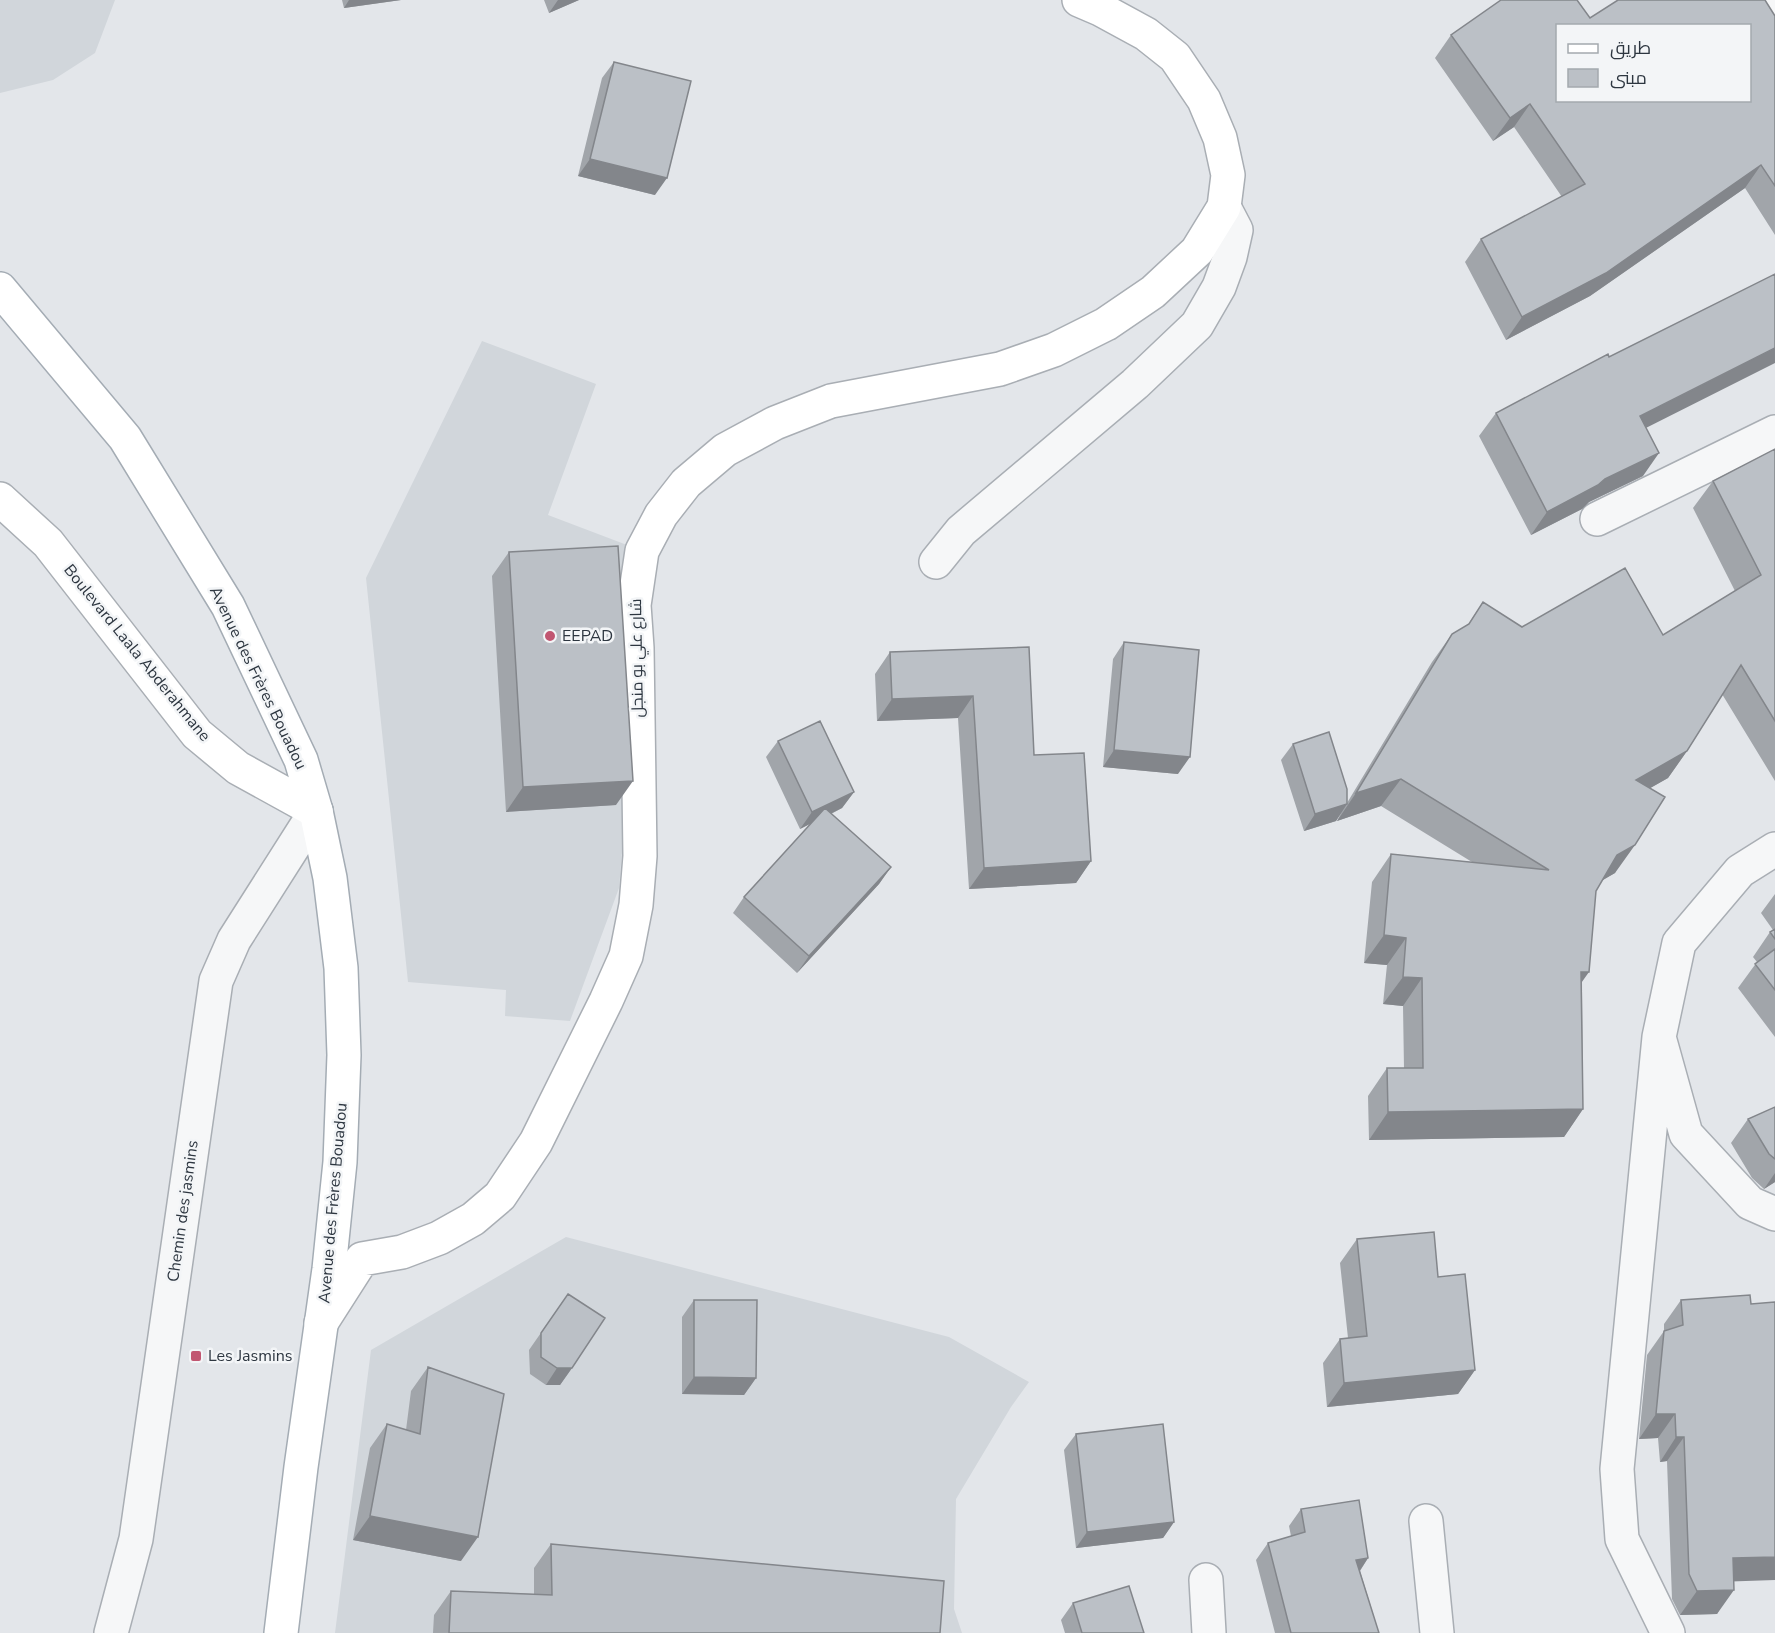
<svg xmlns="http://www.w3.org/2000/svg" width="1775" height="1633" viewBox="0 0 1775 1633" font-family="'Nunito Sans',Cairo,sans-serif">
<rect width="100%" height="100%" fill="#e3e6ea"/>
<path fill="#d1d6db" d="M 0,0 L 115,0 L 95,53 L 53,80 L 0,93 Z
M 482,341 L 596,384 L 548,515 L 627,545 L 627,794 L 619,888 L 570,1021 L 505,1016 L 506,990 L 408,982 L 366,578 Z
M 566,1237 L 949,1337 L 1029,1382 L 1011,1407 L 956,1499 L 954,1609 L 962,1633 L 335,1633 L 371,1350 Z"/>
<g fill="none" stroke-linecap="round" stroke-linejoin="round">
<defs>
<path id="street" d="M 1766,0 L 1775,13
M 1597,519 L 1775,432
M 936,562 L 961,531 L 1135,384 L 1197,325 L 1219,287 L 1230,257 L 1236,230 L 1224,207
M 1775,849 L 1740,871 L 1679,943 L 1659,1037 L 1686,1134 L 1750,1203 L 1775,1214
M 1659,1037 L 1617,1469 L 1622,1539 L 1668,1633
M 1426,1521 L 1437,1633
M 1206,1580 L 1209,1633
M 111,1633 L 136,1539 L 216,981 L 234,940 L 316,811"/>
<path id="secondary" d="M 0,499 L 48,543 L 197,734 L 238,768 L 316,811
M 321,1323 L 362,1259 L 402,1252 L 439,1238 L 473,1219 L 500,1196 L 536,1142 L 606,1001 L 626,956 L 636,905 L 640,856 L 637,648 L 634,605 L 642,551 L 661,515 L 686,483 L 725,450 L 775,423 L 831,401 L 1000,369 L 1054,350 L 1106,324 L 1153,292 L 1197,251 L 1224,207 L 1228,175 L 1220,138 L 1204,100 L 1175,57 L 1146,34 L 1100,9 L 1079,0"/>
<path id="primary" d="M 0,289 L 125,438 L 228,606 L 301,760 L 316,811 L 330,878 L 341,968 L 344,1055 L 340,1162 L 329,1269 L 301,1467 L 281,1633"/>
</defs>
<use href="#street" stroke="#a9aeb4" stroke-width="36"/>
<use href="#secondary" stroke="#a9aeb4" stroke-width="36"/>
<use href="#primary" stroke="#a4acb4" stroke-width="36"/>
<use href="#street" stroke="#f6f7f8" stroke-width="33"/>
<use href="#secondary" stroke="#fff" stroke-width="33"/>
<use href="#primary" stroke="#fff" stroke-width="33"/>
</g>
<path fill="#a1a5aa" d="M 342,0 L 401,0 L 344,8 Z
M 544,0 L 579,0 L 549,13 Z
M 1775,16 L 1775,235 L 1745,188 L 1590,296 L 1506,340 L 1465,262 L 1481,239 L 1562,197 L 1514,127 L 1493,141 L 1435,58 L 1451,35 L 1590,18 Z
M 614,62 L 655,195 L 578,176 L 602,78 Z
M 1609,357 L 1646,428 L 1643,476 L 1589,502 L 1582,509 L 1531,535 L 1479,436 L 1496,413 Z
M 1775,449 L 1775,781 L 1722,694 L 1687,751 L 1668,778 L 1650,788 L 1615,873 L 1602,880 L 1596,891 L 1582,982 L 1583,1109 L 1564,1137 L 1369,1140 L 1368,1096 L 1387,1068 L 1404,1068 L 1403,1006 L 1383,1004 L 1387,965 L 1364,963 L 1372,882 L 1391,854 L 1472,862 L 1381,806 L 1337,821 L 1341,813 L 1336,821 L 1304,831 L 1281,760 L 1293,744 L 1347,803 L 1432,662 L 1452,634 L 1467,626 L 1483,602 L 1522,627 L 1663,635 L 1735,591 L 1693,508 L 1713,481 Z
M 509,552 L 616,805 L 506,812 L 492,576 Z
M 1124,642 L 1178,774 L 1103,767 L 1113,659 Z
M 1029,647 L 1034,755 L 1091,861 L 1076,883 L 969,889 L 958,718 L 877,721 L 875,674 L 890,652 Z
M 778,741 L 854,792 L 842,808 L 831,814 L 891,867 L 879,884 L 797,973 L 733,913 L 744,897 L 811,823 L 800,829 L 766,757 Z
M 1775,894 L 1775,1037 L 1738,988 L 1757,962 L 1753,957 L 1770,932 L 1773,930 L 1761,913 Z
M 1775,1107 L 1775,1182 L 1764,1189 L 1752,1178 L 1731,1143 L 1748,1119 Z
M 1357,1239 L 1438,1277 L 1475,1370 L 1458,1394 L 1327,1407 L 1323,1363 L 1340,1339 L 1348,1338 L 1340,1263 Z
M 568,1294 L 572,1368 L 560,1385 L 546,1385 L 530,1374 L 529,1350 Z
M 694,1300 L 756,1378 L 744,1395 L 682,1394 L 682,1317 Z
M 1681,1300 L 1734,1582 L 1717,1614 L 1680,1615 L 1672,1599 L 1667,1461 L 1660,1462 L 1658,1438 L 1639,1439 L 1647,1355 L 1664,1331 L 1664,1324 Z
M 428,1367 L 461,1561 L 353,1540 L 370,1448 L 387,1424 L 406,1430 L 411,1391 Z
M 1076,1434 L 1174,1522 L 1163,1538 L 1076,1548 L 1064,1450 Z
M 1301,1509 L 1368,1558 L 1360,1571 L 1379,1633 L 1275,1633 L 1256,1560 L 1268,1543 L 1291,1536 L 1289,1526 Z
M 551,1544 L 940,1633 L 433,1633 L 434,1615 L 451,1591 L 534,1594 L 534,1568 Z
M 1073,1603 L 1144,1633 L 1065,1633 L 1061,1620 Z"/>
<path fill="#83868b" d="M 349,0 L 401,0 L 344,8 Z
M 558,0 L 579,0 L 549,13 Z
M 1530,104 L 1514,127 L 1493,141 L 1510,118 Z
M 590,159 L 667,178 L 655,195 L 578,176 Z
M 1761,165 L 1745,188 L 1590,296 L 1506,340 L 1522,317 Z
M 1775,348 L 1775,363 L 1624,439 L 1640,416 Z
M 1659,453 L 1643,476 L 1589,502 L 1582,509 L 1531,535 L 1547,512 L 1605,479 Z
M 973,696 L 958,718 L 877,721 L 892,699 Z
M 1114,750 L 1190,757 L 1178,774 L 1103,767 Z
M 1687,751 L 1668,778 L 1617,807 L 1636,780 Z
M 1401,779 L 1381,806 L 1337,821 L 1356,793 Z
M 633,781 L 616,805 L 506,812 L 523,787 Z
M 854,792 L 842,808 L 800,829 L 812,812 Z
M 1347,804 L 1336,821 L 1304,831 L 1315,814 Z
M 1635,845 L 1615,873 L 1598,883 L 1617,855 Z
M 1091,861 L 1076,883 L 969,889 L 984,868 Z
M 891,867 L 879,884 L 797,973 L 809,956 Z
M 1384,935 L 1406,938 L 1387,965 L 1364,963 Z
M 1581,972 L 1589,972 L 1569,1000 Z
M 1403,977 L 1422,978 L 1403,1006 L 1383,1004 Z
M 1583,1109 L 1564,1137 L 1369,1140 L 1388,1112 Z
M 1775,1173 L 1775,1182 L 1764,1189 Z
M 557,1368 L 572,1368 L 560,1385 L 546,1385 Z
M 1475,1370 L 1458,1394 L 1327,1407 L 1344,1383 Z
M 694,1377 L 756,1378 L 744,1395 L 682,1394 Z
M 1656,1414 L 1675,1414 L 1658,1438 L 1639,1439 Z
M 1676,1437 L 1684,1437 L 1667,1461 L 1660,1462 Z
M 370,1516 L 478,1537 L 461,1561 L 353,1540 Z
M 1174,1522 L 1163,1538 L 1076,1548 L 1087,1532 Z
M 1775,1557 L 1775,1580 L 1716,1582 L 1733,1558 Z
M 1368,1558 L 1357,1575 L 1356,1560 Z
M 1734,1590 L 1717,1614 L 1680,1615 L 1697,1591 Z"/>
<path fill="#bbc0c6" stroke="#83868b" stroke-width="1.5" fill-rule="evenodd" d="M 1501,0 L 1577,0 L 1590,18 L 1618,0 L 1765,0 L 1775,16 L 1775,186 L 1761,165 L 1606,273 L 1522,317 L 1481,239 L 1585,184 L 1530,104 L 1510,118 L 1451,35 ZM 1557,26 L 1749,26 L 1749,100 L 1557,100 Z
M 614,62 L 691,81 L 667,178 L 590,159 Z
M 1775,274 L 1775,348 L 1640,416 L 1659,453 L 1605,479 L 1598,485 L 1547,512 L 1496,413 L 1608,354 L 1609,357 Z
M 1775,449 L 1775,721 L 1741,665 L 1687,751 L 1636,780 L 1665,797 L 1635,845 L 1617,855 L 1596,891 L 1589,972 L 1581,972 L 1583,1109 L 1388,1112 L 1387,1068 L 1423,1068 L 1422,978 L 1403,977 L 1406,938 L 1384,935 L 1391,854 L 1549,870 L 1401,779 L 1356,793 L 1452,634 L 1469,624 L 1483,602 L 1522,627 L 1625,568 L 1663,635 L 1761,575 L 1713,481 Z
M 618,546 L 633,781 L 523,787 L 509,552 Z
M 1124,642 L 1199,650 L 1190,757 L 1114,750 Z
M 1029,647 L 1034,755 L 1084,753 L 1091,861 L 984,868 L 973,696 L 892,699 L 890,652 Z
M 820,721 L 854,792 L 812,812 L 778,741 Z
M 1329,732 L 1347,789 L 1347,804 L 1315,814 L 1293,744 Z
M 825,808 L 891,867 L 809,956 L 744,897 Z
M 1775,929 L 1775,939 L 1770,932 Z
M 1775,949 L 1775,990 L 1755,964 Z
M 1775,1107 L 1775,1159 L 1769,1154 L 1748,1119 Z
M 1434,1232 L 1438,1277 L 1465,1274 L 1475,1370 L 1344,1383 L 1340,1339 L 1367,1336 L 1357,1239 Z
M 568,1294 L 605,1318 L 572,1368 L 557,1368 L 541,1357 L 541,1333 Z
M 1750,1295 L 1751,1304 L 1775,1302 L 1775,1557 L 1733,1558 L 1734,1590 L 1697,1591 L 1689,1574 L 1684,1437 L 1676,1437 L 1675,1414 L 1656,1414 L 1664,1331 L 1683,1325 L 1681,1300 Z
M 694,1300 L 757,1300 L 756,1378 L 694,1377 Z
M 428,1367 L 504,1394 L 478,1537 L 370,1516 L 387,1424 L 420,1434 Z
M 1163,1424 L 1174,1522 L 1087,1532 L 1076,1434 Z
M 1359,1500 L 1368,1558 L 1356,1560 L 1379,1633 L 1291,1633 L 1268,1543 L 1305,1532 L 1301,1509 Z
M 551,1544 L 944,1581 L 940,1633 L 449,1633 L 451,1591 L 552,1595 Z
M 1129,1586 L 1144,1633 L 1082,1633 L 1073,1603 Z"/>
<g fill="#c15671" stroke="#f3f5f7" stroke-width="2">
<circle cx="550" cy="636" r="6"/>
<rect x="190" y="1350" width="12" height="12" rx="3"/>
</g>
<g text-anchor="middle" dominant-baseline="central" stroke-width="5" stroke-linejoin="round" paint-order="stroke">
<g font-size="16" fill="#2d3640" stroke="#f3f5f7" text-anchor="start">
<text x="562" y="636">EEPAD</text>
<text x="208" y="1356">Les Jasmins</text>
</g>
<g font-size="16" fill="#2d3640" stroke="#f3f5f7">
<text transform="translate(137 653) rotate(51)">Boulevard Laala Abderahmane</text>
<text transform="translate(637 658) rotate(-91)">شارع علي بو منجل</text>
<text transform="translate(258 678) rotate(64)">Avenue des Frères Bouadou</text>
<text transform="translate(333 1203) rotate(-85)">Avenue des Frères Bouadou</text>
<text transform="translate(183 1211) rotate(-82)">Chemin des jasmins</text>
</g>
</g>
<rect x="1556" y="24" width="195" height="78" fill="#f3f5f7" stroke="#a4a9ae" stroke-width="1.5"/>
<rect x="1568" y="44" width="30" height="9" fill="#ffffff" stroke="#a4a9ae" stroke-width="1.5"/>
<text x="1610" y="54" font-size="18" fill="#2d3640">طريق</text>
<rect x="1568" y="69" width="30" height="18" fill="#bbc0c6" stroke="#a4a9ae" stroke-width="1.5"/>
<text x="1610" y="84" font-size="18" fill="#2d3640">مبنى</text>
</svg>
